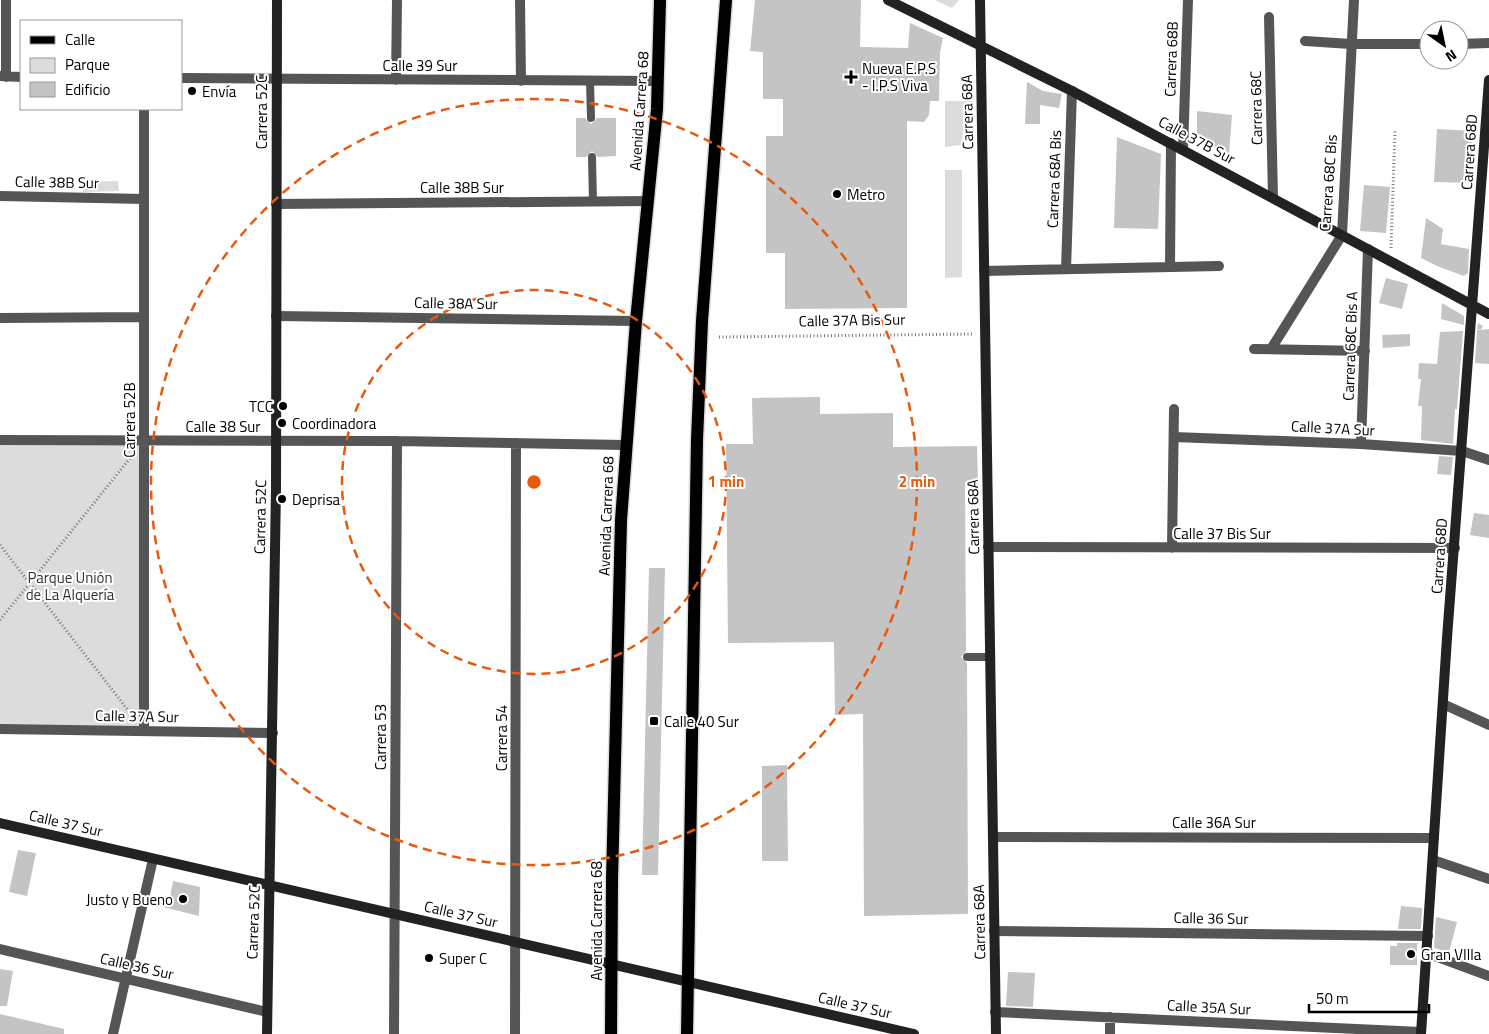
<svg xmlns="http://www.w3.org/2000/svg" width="1489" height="1034" viewBox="0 0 1489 1034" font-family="'Titillium Web',sans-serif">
<rect width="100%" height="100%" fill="#fff"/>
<path fill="#dcdcdc" d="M 935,0 L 959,0 L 952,8 Z
M 945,101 L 974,101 L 965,113 L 962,145 L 945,147 Z
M 945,170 L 962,170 L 962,277 L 945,278 Z
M 118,181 L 119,191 L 83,192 L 83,182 Z
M 0,443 L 140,445 L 142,728 L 0,726 Z"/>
<path fill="#c4c4c4" d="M 755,0 L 861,0 L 860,47 L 908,48 L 910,23 L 943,38 L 940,52 L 939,101 L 930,101 L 929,115 L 924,122 L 907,121 L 907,308 L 785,309 L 785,253 L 766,253 L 766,136 L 783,136 L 783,99 L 763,99 L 763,52 L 750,51 Z
M 1027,82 L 1043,91 L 1062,94 L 1059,108 L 1040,105 L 1040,124 L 1025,124 Z
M 1197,111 L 1232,115 L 1229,154 L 1197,138 Z
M 576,118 L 585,118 L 591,124 L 597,118 L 616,118 L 616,156 L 598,157 L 592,151 L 586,157 L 576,157 Z
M 1437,129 L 1473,131 L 1471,183 L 1434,182 Z
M 1117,137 L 1161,154 L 1158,229 L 1114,228 Z
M 1364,185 L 1390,187 L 1386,233 L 1360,231 Z
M 1426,218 L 1443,229 L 1441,244 L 1469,249 L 1468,273 L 1464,276 L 1437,266 L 1421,258 Z
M 1386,278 L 1408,284 L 1402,309 L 1379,303 Z
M 1442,303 L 1464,316 L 1464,325 L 1441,319 Z
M 1478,323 L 1483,326 L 1481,330 L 1489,329 L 1489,364 L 1475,363 L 1477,330 L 1481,330 L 1477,329 Z
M 1463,331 L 1457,409 L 1455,409 L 1453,444 L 1421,440 L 1422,406 L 1418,406 L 1421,379 L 1418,379 L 1419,363 L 1437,364 L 1440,332 Z
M 1410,334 L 1410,346 L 1383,348 L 1382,335 Z
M 820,397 L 820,414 L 893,413 L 893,447 L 977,446 L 978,483 L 965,483 L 966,651 L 961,657 L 967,663 L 968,914 L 864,916 L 863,714 L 835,715 L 834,642 L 728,643 L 726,444 L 753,444 L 752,398 Z
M 1439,456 L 1453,457 L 1451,475 L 1437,474 Z
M 1474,513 L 1489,515 L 1489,538 L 1470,535 Z
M 649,568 L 665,568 L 658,875 L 642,875 Z
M 787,765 L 788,861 L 762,861 L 762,766 Z
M 18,850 L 36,853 L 27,896 L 9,892 Z
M 173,881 L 200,887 L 199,916 L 163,907 L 170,897 Z
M 1401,906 L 1422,908 L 1421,929 L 1398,929 Z
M 1436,917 L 1457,922 L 1449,952 L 1434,948 Z
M 1397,943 L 1420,943 L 1417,944 L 1417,965 L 1390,965 L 1390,946 L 1397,946 Z
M 0,969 L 13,971 L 7,1006 L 0,1006 Z
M 1008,972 L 1035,973 L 1033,1007 L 1006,1006 Z
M 0,1014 L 64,1029 L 64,1034 L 0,1034 Z"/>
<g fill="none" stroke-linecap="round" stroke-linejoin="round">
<defs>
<path id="primary" d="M 611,1034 L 612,880 L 621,520 L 636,321 L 657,109 L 660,0
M 687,1034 L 697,440 L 702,321 L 726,0"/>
</defs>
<use href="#primary" stroke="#dbdbdb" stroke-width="15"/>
<path stroke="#777" stroke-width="3" stroke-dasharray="1 2.5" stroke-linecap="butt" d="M 1391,248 L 1395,131
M 719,337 L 973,334
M 0,545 L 131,714
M 0,620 L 131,457"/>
<path stroke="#555" stroke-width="8" d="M 590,81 L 591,118
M 592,157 L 593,202
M 967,657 L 990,657"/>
<path stroke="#555" stroke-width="10" d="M 6,0 L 6,77
M 520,0 L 521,81
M 1269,17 L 1273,198
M 1305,41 L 1351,44 L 1429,44
M 1459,44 L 1489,43
M 0,76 L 21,77
M 181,78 L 658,81
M 396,80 L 397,0
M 1183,150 L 1188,0
M 0,196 L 144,199
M 276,204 L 648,201
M 1170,267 L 1171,143
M 1066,269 L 1072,91
M 984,271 L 1219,266
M 276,316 L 636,321
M 0,318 L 144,317
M 1254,349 L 1365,351
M 1271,349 L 1342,235 L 1354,0
M 1174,437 L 1361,444 L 1462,451 L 1489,460
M 0,440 L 397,441 L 625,445
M 1361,444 L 1368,249
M 988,547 L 1455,548
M 1172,548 L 1174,409
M 1443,704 L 1489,725
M 0,729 L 273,733
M 144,731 L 144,109
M 993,837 L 1434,838
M 1433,860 L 1489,879
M 994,931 L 1428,936
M 0,949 L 267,1012
M 1427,953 L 1489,976
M 995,1012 L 1421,1032
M 1110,1017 L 1110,1034
M 113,1034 L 153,859
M 394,1034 L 397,441
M 515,1034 L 516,443"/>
<path stroke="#222" stroke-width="10" d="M 888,0 L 1072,91 L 1489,314
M 980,0 L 996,1034
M 0,823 L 914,1034
M 267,1034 L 276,488 L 277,0
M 1421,1034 L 1447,638 L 1489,80"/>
<use href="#primary" stroke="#000" stroke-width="12"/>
</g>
<g fill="none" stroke="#e8590c" stroke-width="2.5" stroke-dasharray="9 6">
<circle cx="534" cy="482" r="192"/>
<circle cx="534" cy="482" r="383"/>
</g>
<g fill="#000" stroke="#fff" stroke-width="2">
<path d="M848.5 69.5h5v5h5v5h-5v5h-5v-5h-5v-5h5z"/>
<circle cx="192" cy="91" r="5"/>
<circle cx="837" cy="194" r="5"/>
<circle cx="283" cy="406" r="5"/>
<circle cx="282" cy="423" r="5"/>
<circle cx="282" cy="499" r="5"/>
<rect x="649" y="716" width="10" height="10" rx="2.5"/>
<circle cx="183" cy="899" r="5"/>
<circle cx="1411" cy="954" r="5"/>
<circle cx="429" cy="958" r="5"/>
</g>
<g text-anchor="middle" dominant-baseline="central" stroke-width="4" stroke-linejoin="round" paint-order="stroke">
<g font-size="15" fill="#000" stroke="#fff">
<text transform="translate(1171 59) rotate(-88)">Carrera 68B</text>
<text x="420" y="65">Calle 39 Sur</text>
<text transform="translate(1256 108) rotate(-91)">Carrera 68C</text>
<text transform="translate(639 111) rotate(-86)">Avenida Carrera 68</text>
<text transform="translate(261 112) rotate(-90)">Carrera 52C</text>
<text transform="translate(967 112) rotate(-91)">Carrera 68A</text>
<text transform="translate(1197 140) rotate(28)">Calle 37B Sur</text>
<text transform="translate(1469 152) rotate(-86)">Carrera 68D</text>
<text transform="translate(1054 179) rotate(-88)">Carrera 68A Bis</text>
<text transform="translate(57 182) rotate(1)">Calle 38B Sur</text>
<text transform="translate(1328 183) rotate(-86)">Carrera 68C Bis</text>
<text x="462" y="187">Calle 38B Sur</text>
<text transform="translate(456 303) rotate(1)">Calle 38A Sur</text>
<text transform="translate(852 320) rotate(-1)">Calle 37A Bis Sur</text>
<text transform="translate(1350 346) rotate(-88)">Carrera 68C Bis A</text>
<text transform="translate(129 420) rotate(-90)">Carrera 52B</text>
<text x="223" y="426">Calle 38 Sur</text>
<text transform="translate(1333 428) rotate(3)">Calle 37A Sur</text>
<text transform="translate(606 516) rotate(-88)">Avenida Carrera 68</text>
<text transform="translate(260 517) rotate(-89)">Carrera 52C</text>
<text transform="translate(973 517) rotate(-91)">Carrera 68A</text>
<text x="1222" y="533">Calle 37 Bis Sur</text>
<text transform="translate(1439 556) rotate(-86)">Carrera 68D</text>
<text transform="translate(137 716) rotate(1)">Calle 37A Sur</text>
<text transform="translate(380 737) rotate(-90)">Carrera 53</text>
<text transform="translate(501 738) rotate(-90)">Carrera 54</text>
<text x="1214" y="822">Calle 36A Sur</text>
<text transform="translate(66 823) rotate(13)">Calle 37 Sur</text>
<text transform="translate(461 914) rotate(13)">Calle 37 Sur</text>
<text transform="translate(1211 918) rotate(1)">Calle 36 Sur</text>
<text transform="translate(596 921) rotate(-90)">Avenida Carrera 68</text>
<text transform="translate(253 922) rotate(-88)">Carrera 52C</text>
<text transform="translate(979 922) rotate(-91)">Carrera 68A</text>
<text transform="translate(137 966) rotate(13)">Calle 36 Sur</text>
<text transform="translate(855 1005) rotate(13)">Calle 37 Sur</text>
<text transform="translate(1209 1007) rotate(3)">Calle 35A Sur</text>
</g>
<g font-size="15" fill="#000" stroke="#fff" text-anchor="start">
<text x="862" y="68">Nueva E.P.S<tspan x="862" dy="17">- I.P.S Viva</tspan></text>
<text x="202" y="91">Envía</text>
<text x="847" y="194">Metro</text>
<text x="273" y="406" text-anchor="end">TCC</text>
<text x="292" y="423">Coordinadora</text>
<text x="292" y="499">Deprisa</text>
<text x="664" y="721">Calle 40 Sur</text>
<text x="173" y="899" text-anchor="end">Justo y Bueno</text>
<text x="1421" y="954">Gran VIlla</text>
<text x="439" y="958">Super C</text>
</g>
<g font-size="15" fill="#333" stroke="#fff">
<text x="70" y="577">Parque Unión<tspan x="70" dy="17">de La Alquería</tspan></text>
</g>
</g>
<circle cx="534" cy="482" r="8" fill="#e8590c" stroke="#fff" stroke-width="2.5"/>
<g font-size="15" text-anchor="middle" font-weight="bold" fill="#e8590c" stroke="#fff" stroke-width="4" stroke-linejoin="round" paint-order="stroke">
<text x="726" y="487">1 min</text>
<text x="917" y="487">2 min</text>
</g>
<rect x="20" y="20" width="162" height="90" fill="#ffffff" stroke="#999999"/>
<rect x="30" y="36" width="25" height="8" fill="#000000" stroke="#999999"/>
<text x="65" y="45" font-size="15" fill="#000000">Calle</text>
<rect x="30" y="58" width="25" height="15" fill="#dcdcdc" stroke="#999999"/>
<text x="65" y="70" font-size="15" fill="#000000">Parque</text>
<rect x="30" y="82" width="25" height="15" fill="#c4c4c4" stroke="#999999"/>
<text x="65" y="95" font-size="15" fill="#000000">Edificio</text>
<g transform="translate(1444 45) rotate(147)"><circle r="24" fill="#ffffff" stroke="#999999"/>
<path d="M0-4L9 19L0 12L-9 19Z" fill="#000000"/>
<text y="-8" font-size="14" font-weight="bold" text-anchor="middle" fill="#000000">N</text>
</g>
<path d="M1309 1004v8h120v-8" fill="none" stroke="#000000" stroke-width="2.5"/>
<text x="1316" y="1004" font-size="15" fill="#000000" stroke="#ffffff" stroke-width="4" paint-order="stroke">50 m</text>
</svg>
